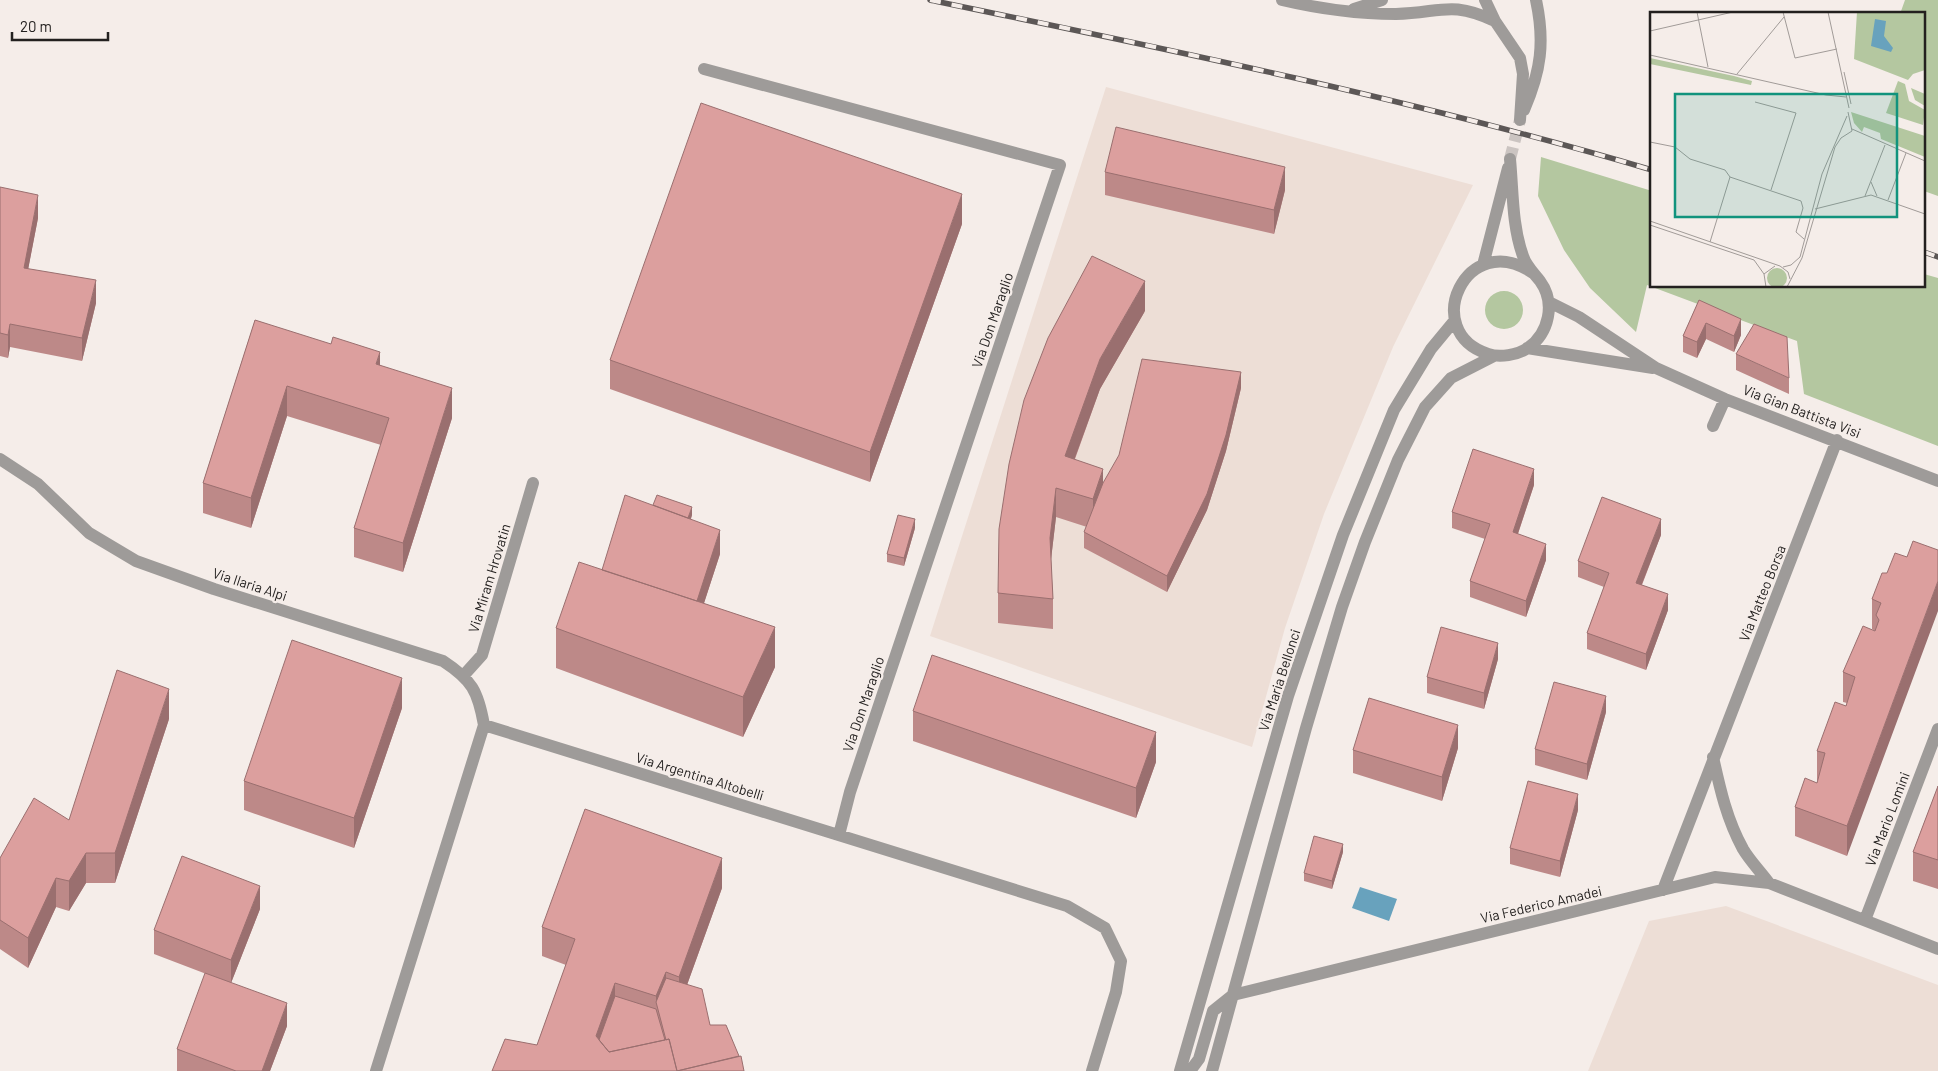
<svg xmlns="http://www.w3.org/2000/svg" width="1938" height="1071" viewBox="0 0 1938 1071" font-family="Barlow,sans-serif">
<rect width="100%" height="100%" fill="#f5ede9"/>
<path fill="#edded6" d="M 1106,87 L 1473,185 L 1393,347 L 1324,514 L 1285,628 L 1252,747 L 930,636 Z
M 1726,906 L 1938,985 L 1938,1071 L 1588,1071 L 1649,921 Z"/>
<path fill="#b4c7a0" d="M 1905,0 L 1938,0 L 1938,196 L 1924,191 L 1924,14 L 1900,14 Z
M 1541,157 L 1652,191 L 1652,286 L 1924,286 L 1924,274 L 1938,278 L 1938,446 L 1804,394 L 1797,341 L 1647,285 L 1636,332 L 1590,288 L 1564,250 L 1538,196 Z
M1485 310a19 19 0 1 1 38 0a19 19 0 1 1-38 0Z"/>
<path fill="#68a2bd" d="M 1360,887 L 1397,899 L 1389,921 L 1352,908 Z"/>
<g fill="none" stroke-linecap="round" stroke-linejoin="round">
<path stroke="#cbc4c1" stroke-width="12" stroke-dasharray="12 6" stroke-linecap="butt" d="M 1510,159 L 1520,120"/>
<path stroke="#9e9b99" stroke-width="12" d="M 1282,0 C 1320,9 1357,14 1396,14 C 1441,13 1450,0 1495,21
M 1485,0 L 1495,21 L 1520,58 L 1523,74 L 1520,120
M 1354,9 L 1382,0
M 704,69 L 1060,165 L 850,792 L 839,835
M 1524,110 C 1541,71 1545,42 1536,0
M 1510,159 C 1513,190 1512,226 1523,256 C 1526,266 1534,273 1540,281 C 1556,303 1549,333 1528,348 C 1517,355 1500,358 1488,354 C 1419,332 1466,227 1533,273
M 1483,265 L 1508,168
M 1549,302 L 1579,317 L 1656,368 L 1725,399 L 1938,481
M 1527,348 L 1653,368
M 1713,426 L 1725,399
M 0,459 L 38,484 L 89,533 L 136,561 L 214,589 L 443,661 C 472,680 478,691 484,725 L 376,1071
M 464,675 L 482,655 L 533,483
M 484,725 L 1067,906 L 1105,928 L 1121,961 L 1116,992 L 1092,1071
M 1713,757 C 1720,789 1727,820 1743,849 C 1750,861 1761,872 1769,883
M 1663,890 L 1837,440
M 1865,920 L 1938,729
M 1180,1071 L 1288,696 L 1343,535 L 1394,410 L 1431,349 L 1455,320
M 1190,1071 L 1199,1059 L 1213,1011 L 1233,995 L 1715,877 L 1769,883 L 1938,949
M 1212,1071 L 1306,728 L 1342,607 L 1365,542 L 1398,460 L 1425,407 L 1451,378 L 1494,356"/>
<defs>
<path id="rail" d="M 930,0 C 1172,50 1415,100 1652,170
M 1924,252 L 1938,257"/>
</defs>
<use href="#rail" stroke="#5c5756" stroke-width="5.5"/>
<use href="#rail" stroke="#f5ede9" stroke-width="4" stroke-dasharray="11" stroke-linecap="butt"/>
</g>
<path fill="#bd8988" d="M 1105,172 L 1285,190 L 1274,234 L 1105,195 Z
M 0,187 L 38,218 L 28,269 L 96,303 L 82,361 L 10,347 L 8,358 L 0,356 Z
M 962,224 L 870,482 L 610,389 L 610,360 Z
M 1699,300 L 1741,335 L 1734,352 L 1706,339 L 1697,358 L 1683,352 L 1683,336 Z
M 1145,311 L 1100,389 L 1075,459 L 1103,483 L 1241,388 L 1226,451 L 1207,510 L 1167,592 L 1084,548 L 1084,532 L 1087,527 L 1056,517 L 1051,559 L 1053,599 L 1053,629 L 998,623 L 998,593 L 1009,464 Z
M 255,320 L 380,365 L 452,418 L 403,572 L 354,557 L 354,528 L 381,445 L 287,416 L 251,528 L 203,513 L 203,483 Z
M 1736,354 L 1789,378 L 1789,394 L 1736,370 Z
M 1534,485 L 1518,534 L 1546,560 L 1526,617 L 1470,597 L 1470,581 L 1485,539 L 1452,528 L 1452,512 Z
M 653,505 L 692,515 L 691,519 L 720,554 L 704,603 L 775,667 L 743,737 L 556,668 L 556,628 Z
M 915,528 L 904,566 L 887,562 L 887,554 Z
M 1661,535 L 1642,585 L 1668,610 L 1646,670 L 1587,649 L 1587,633 L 1604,587 L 1578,577 L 1578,561 Z
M 1887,573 L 1847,856 L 1795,836 L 1795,807 L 1817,783 L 1818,781 L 1817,780 L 1817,751 L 1846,706 L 1847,703 L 1843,702 L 1843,672 L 1875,631 L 1872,629 L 1872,599 Z
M 1498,659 L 1484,709 L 1427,693 L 1427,677 Z
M 402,708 L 354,848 L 244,810 L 244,781 Z
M 913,711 L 1156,762 L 1136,818 L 913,741 Z
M 1606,712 L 1587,780 L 1535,765 L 1535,749 Z
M 169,719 L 115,883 L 86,883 L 69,911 L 56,907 L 28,968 L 0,949 L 0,858 L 69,820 Z
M 1458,748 L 1442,801 L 1353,773 L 1353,750 Z
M 1938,786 L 1938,889 L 1913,881 L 1913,852 Z
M 1578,810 L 1560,877 L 1510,864 L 1510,848 Z
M 1343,852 L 1332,889 L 1304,881 L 1304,873 Z
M 722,888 L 687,985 L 710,1025 L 744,1071 L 537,1045 L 566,965 L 542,956 L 542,927 Z
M 260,909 L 231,983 L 287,1026 L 270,1071 L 177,1071 L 177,1049 L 209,975 L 154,954 L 154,930 Z"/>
<path fill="#9a6f6f" d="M 1285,167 L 1285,190 L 1274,234 L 1274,210 Z
M 962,194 L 962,224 L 870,482 L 870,452 Z
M 38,195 L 38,218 L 24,291 L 24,268 Z
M 96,280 L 96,303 L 82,361 L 82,338 Z
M 1145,281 L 1145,311 L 1100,389 L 1065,485 L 1065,456 L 1100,359 Z
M 1741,319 L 1741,335 L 1734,352 L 1734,336 Z
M 1706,323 L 1706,339 L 1697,358 L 1697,342 Z
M 10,324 L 10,347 L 8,358 L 8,335 Z
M 380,352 L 380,381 L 376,364 Z
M 1241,372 L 1241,388 L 1226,451 L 1207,510 L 1167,592 L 1167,576 Z
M 287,386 L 287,416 L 251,528 L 251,498 Z
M 452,388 L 452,418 L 403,572 L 403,543 Z
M 1103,469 L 1103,499 L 1093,529 L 1093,499 Z
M 1534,469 L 1534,485 L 1513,548 L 1513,532 Z
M 1056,488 L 1056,517 L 1050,568 L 1050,538 Z
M 692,507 L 692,515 L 683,540 L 683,532 Z
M 915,519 L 915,528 L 904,566 L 904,558 Z
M 1661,519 L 1661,535 L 1636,599 L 1636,583 Z
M 720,530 L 720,554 L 692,640 L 692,616 Z
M 1546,544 L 1546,560 L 1526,617 L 1526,601 Z
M 1938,581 L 1938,611 L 1847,856 L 1847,826 Z
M 1668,594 L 1668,610 L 1646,670 L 1646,654 Z
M 775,627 L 775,667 L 743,737 L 743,697 Z
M 1498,643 L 1498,659 L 1484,709 L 1484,693 Z
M 402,678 L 402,708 L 354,848 L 354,818 Z
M 169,689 L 169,719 L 115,883 L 115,853 Z
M 1606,696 L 1606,712 L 1587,780 L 1587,764 Z
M 1458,725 L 1458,748 L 1442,801 L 1442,777 Z
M 1156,732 L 1156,762 L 1136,818 L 1136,788 Z
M 1578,794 L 1578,810 L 1560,877 L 1560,861 Z
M 1343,844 L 1343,852 L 1332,889 L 1332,881 Z
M 86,853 L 86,883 L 69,911 L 69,881 Z
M 722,858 L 722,888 L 679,1007 L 679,977 Z
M 56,878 L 56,907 L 28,968 L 28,938 Z
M 260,886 L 260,909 L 231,983 L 231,960 Z
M 666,972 L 666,1001 L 656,1002 L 656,996 Z
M 615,983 L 615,1012 L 600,1055 L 596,1036 Z
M 287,1003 L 287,1026 L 270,1071 L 262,1071 Z"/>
<path fill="#dc9f9e" stroke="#9a6f6f" d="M 701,103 L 962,194 L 870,452 L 610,360 Z
M 1116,127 L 1285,167 L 1274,210 L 1105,172 Z
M 0,187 L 38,195 L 24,268 L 96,280 L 82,338 L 10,324 L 8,335 L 0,333 Z
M 1092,256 L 1145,281 L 1100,359 L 1065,456 L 1103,469 L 1093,499 L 1056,488 L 1050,538 L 1053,599 L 998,593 L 999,529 L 1009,464 L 1024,400 L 1048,338 Z
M 1699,300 L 1741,319 L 1734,336 L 1706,323 L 1697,342 L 1683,336 Z
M 255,320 L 331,344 L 333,337 L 380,352 L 376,364 L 452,388 L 403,543 L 354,528 L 389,418 L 287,386 L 251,498 L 203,483 Z
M 1754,324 L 1787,337 L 1789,378 L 1736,354 Z
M 1142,359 L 1241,372 L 1226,435 L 1207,494 L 1167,576 L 1084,532 L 1103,483 L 1119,455 Z
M 1473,449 L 1534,469 L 1513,532 L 1546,544 L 1526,601 L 1470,581 L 1490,524 L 1452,512 Z
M 625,495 L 720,530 L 697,601 L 602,570 Z
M 657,495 L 692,507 L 688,518 L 653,505 Z
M 1602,497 L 1661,519 L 1636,583 L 1668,594 L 1646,654 L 1587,633 L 1609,573 L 1578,561 Z
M 898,515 L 915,519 L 904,558 L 887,554 Z
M 1913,541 L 1938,550 L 1938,581 L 1847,826 L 1795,807 L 1805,778 L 1817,783 L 1825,753 L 1817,751 L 1835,702 L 1846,706 L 1855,677 L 1843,672 L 1863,626 L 1875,631 L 1879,620 L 1876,615 L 1881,603 L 1872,599 L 1882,573 L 1887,573 L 1895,553 L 1907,557 Z
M 579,562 L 775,627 L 743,697 L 556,628 Z
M 1441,627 L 1498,643 L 1484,693 L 1427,677 Z
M 292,640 L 402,678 L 354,818 L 244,781 Z
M 932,655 L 1156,732 L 1136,788 L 913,711 Z
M 117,670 L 169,689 L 115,853 L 86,853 L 69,881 L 56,878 L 28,938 L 0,920 L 0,858 L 34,798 L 69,820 Z
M 1554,682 L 1606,696 L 1587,764 L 1535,749 Z
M 1369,698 L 1458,725 L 1442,777 L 1353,750 Z
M 1528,781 L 1578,794 L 1560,861 L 1510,848 Z
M 1938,786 L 1938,860 L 1913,852 Z
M 585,809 L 722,858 L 679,977 L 666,972 L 656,996 L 615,983 L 596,1036 L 609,1052 L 669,1039 L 677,1071 L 741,1056 L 744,1071 L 492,1071 L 505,1039 L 537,1045 L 575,939 L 542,927 Z
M 1314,836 L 1343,844 L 1332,881 L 1304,873 Z
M 182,856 L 260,886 L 231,960 L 154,930 Z
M 205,973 L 287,1003 L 262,1071 L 236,1071 L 177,1049 Z
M 666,978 L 702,989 L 710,1025 L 726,1025 L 739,1056 L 677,1071 L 669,1039 L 666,1040 L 656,1002 Z
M 615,996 L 656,1009 L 665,1040 L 609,1052 L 599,1040 Z"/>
<g text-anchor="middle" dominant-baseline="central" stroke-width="4.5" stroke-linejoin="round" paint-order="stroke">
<g font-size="14" fill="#23201f" stroke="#f5ede9">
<text transform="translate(992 320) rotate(-71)">Via Don Maraglio</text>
<text transform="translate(1802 411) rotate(21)">Via Gian Battista Visi</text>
<text transform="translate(489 578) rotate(-73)">Via Miram Hrovatin</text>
<text transform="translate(250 584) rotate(18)">Via Ilaria Alpi</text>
<text transform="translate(1762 593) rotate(-68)">Via Matteo Borsa</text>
<text transform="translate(1279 680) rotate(-72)">Via Maria Bellonci</text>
<text transform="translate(863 704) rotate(-71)">Via Don Maraglio</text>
<text transform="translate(700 776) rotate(17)">Via Argentina Altobelli</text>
<text transform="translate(1887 819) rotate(-69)">Via Mario Lomini</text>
<text transform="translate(1541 904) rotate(-13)">Via Federico Amadei</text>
</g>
</g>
<g transform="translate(1650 12)">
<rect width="275" height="275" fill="#f5ede9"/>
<path d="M 207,0 L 275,0 L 275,58 L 263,62 L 258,68 L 204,47 ZM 0,46 L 84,64 L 102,69 L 101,73 L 0,52 ZM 248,69 L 255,72 L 259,89 L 275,98 L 273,113 L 236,101 ZM 261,76 L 275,82 L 275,94 L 265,88 ZM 201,100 L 275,124 L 275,145 L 231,127 L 230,121 L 214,115 L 212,120 L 204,111 ZM117 266a10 10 0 1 1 20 0a10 10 0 1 1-20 0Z" fill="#b4c7a0"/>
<path d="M 225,7 L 236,9 L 234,24 L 243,36 L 241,40 L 221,34 Z" fill="#68a2bd"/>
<path fill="none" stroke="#a19b98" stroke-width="1" d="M 47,0 L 58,55M 133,0 L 145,46 L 187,37M 178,0 L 199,96M 0,19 L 83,0M 0,43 L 176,83 L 196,85M 194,60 L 201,92M 87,62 L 134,5M 105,90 L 146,101 L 121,178M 202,117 L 275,149M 0,130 L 25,135 L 40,147 L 75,158 L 80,165M 80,165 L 151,189 L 153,196 L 146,220 L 154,227M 221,170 L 227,184M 215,184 L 235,133M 238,188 L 256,141M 165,197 L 221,183 L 275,202M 0,209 L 130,254 L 138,260 L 140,267M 0,213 L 95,245 L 104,248 L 114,262M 60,230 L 80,165M 133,255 L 141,253 L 150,245 L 172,162 L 197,104M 116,275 L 114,262 L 125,254M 137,275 L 152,246 L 185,135 L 191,126 L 202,119 L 198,100"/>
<path fill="#11937d" fill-opacity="0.15" stroke="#11937d" stroke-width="2.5" d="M 25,82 L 247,82 L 247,205 L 25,205 Z"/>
<rect width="275" height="275" fill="none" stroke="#23201f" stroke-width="2.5"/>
</g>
<path d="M12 32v8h96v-8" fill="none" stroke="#23201f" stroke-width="2.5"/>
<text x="20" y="32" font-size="15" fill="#23201f" stroke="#f5ede9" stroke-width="4" paint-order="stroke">20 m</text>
</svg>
